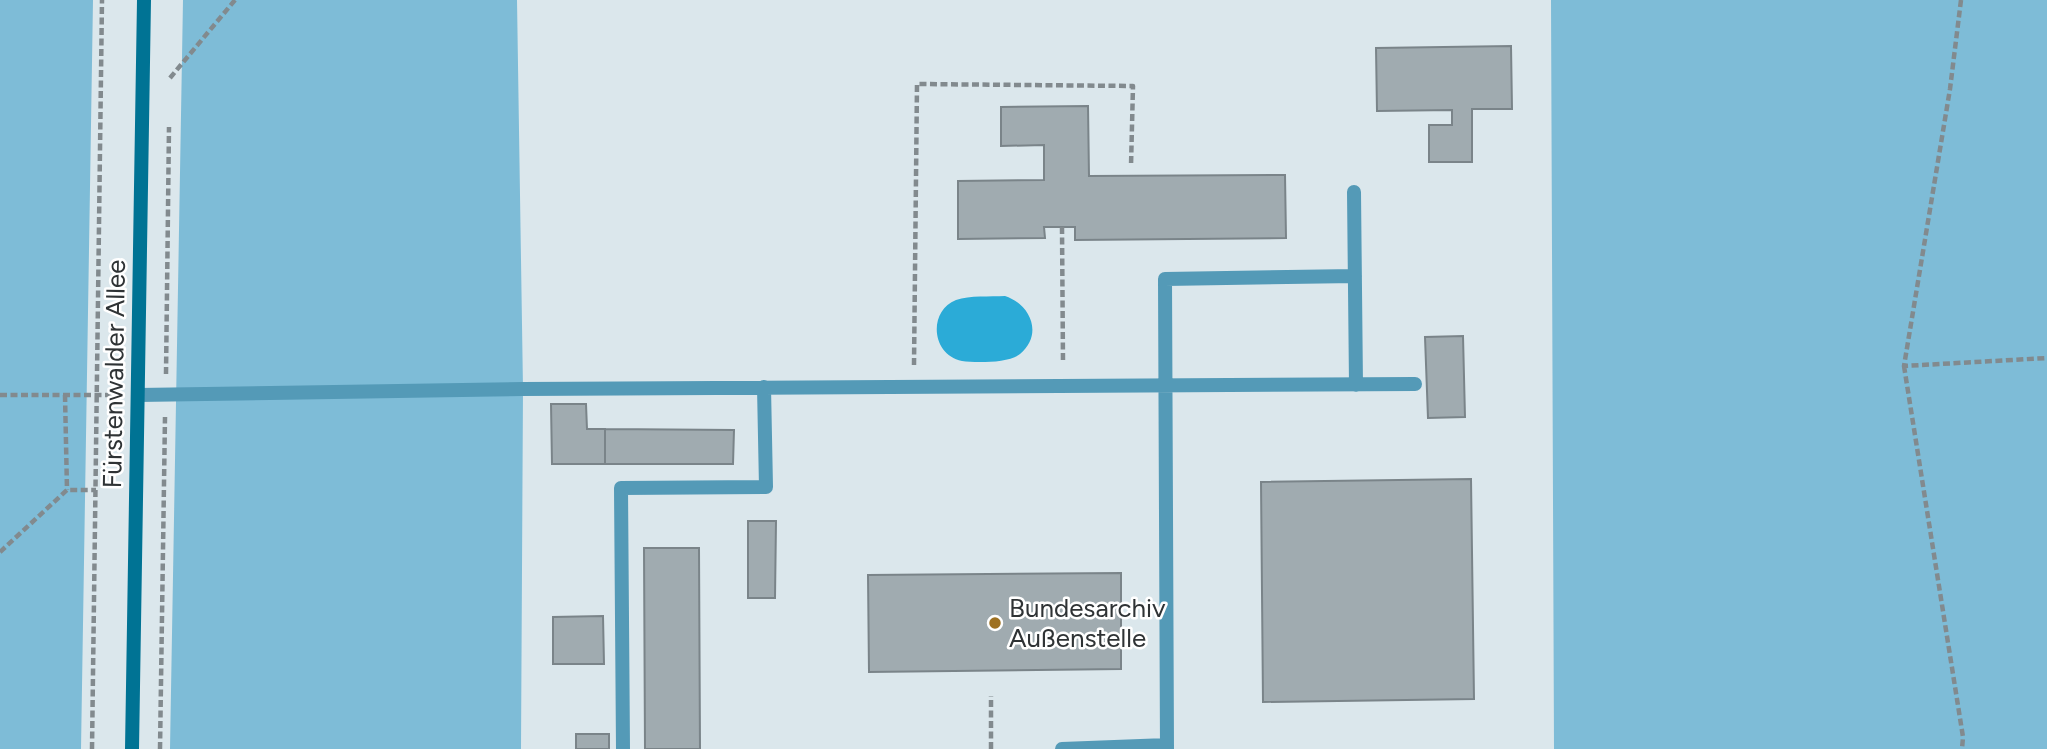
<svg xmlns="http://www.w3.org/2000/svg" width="2047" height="749" viewBox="0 0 2047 749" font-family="Figtree,sans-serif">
<rect width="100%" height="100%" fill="#dbe7ec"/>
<path fill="#7ebcd7" d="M 0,0 L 93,0 L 81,749 L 0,749 Z
M 183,0 L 517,0 L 523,389 L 521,749 L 170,749 Z
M 1551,0 L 2047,0 L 2047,749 L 1554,749 Z"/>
<path fill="#2babd7" d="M 1005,296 C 1030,304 1044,334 1020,354 C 1009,363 976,363 962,361 C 931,355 928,311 956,300 C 970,295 990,297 1005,296 Z"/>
<path fill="#a0abb0" stroke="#7a8489" stroke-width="2" d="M 1511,46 L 1512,109 L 1472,109 L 1472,162 L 1429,162 L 1429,125 L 1452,125 L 1452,110 L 1377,111 L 1376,48 Z
M 1088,106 L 1089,176 L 1285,175 L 1286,238 L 1075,240 L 1075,227 L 1044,227 L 1045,238 L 958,239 L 958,181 L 1044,180 L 1044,145 L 1001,146 L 1001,107 Z
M 1463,336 L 1465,417 L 1428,418 L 1425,337 Z
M 551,404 L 586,404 L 587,429 L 605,429 L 605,464 L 552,464 Z
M 605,429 L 734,430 L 733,464 L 605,464 Z
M 1471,479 L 1474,699 L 1263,702 L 1261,482 Z
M 748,521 L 776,521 L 775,598 L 748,598 Z
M 644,548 L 699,548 L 700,749 L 645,749 Z
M 1121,573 L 1121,669 L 869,672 L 868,575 Z
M 603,616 L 604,664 L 553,664 L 553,617 Z
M 576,734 L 609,734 L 609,749 L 576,749 Z"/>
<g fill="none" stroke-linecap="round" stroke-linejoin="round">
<path stroke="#828a8e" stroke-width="4.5" stroke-dasharray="7 3.5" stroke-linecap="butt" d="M 1961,0 L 1950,89 L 1904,366 L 2047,358
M 170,78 L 235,0
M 1062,227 L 1063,363
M 914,365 L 917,84 L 1133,86 L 1131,166
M 1904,366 L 1963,737 L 1962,749
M 166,374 L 169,127
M 0,395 L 116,395
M 65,395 L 67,490
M 0,552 L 67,490 L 96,490
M 92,749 L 102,0
M 160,749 L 165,417
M 991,749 L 991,696"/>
<path stroke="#549ab7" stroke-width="14" d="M 1354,192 L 1356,385
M 138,395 L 523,389 L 1415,384
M 623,749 L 621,488 L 766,487 L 764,387
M 1062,749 L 1167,745
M 1167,749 L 1165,279 L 1355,276"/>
<path stroke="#007394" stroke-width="14" d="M 132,749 L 144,0"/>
</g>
<circle fill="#9e7121" stroke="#fff" stroke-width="2.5" cx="995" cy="623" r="7"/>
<g text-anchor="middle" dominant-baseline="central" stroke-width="5" stroke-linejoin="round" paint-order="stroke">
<g font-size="26" fill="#2f3335" stroke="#fff">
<text transform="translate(114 374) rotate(-89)">Fürstenwalder Allee</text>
</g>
<g font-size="26" fill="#2f3335" stroke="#fff" text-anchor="start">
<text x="1009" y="608">Bundesarchiv<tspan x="1009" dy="30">Außenstelle</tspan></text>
</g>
</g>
</svg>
